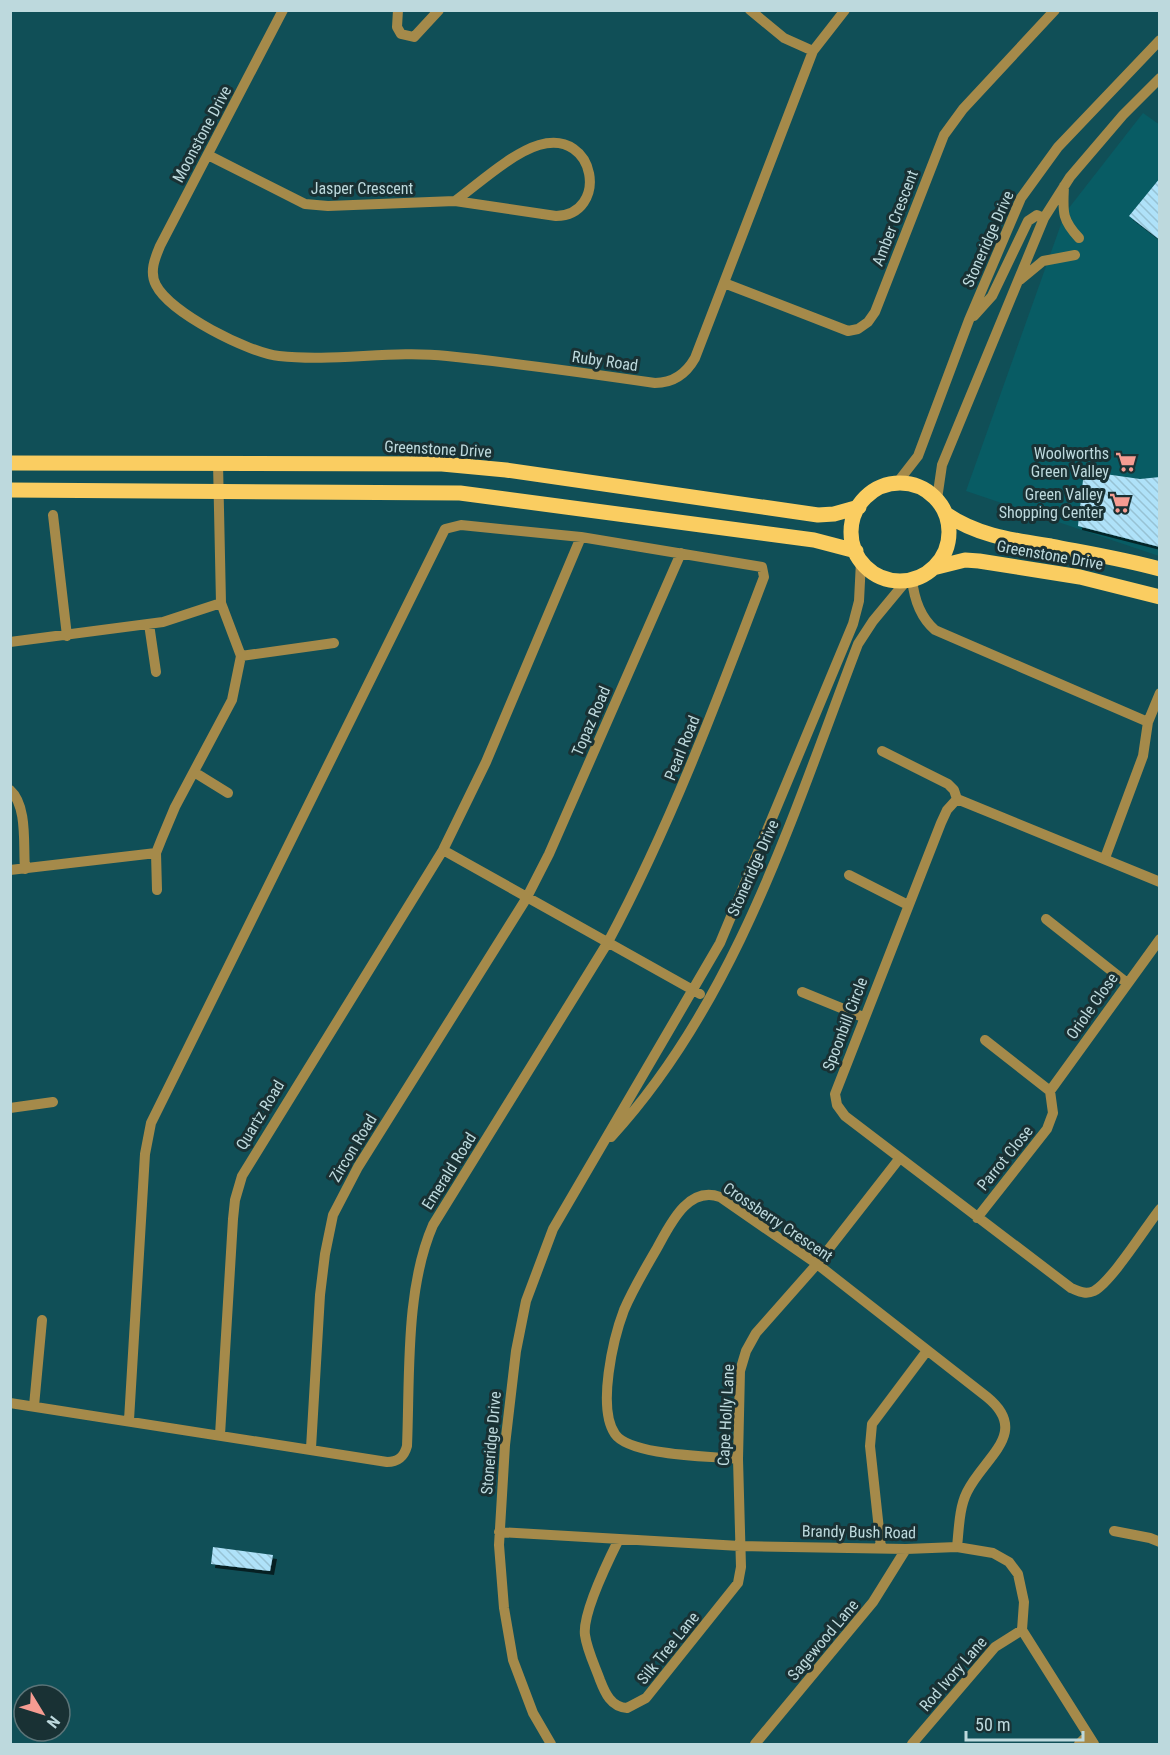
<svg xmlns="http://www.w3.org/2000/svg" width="1170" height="1755" viewBox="0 0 1170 1755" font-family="'Roboto Condensed',sans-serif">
<defs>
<pattern id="building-back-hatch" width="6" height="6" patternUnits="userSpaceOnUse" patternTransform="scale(1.5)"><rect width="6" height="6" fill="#afe2f9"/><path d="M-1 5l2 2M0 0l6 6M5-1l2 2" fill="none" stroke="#97c2d4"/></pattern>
<filter id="shadow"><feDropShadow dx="4" dy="4" stdDeviation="0" flood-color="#0009"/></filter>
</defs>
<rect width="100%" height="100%" fill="#104f57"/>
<path fill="#085c64" d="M 1143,113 L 1160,125 L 1159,556 L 966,491 L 1065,213 Z"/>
<path fill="url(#building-back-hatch)" filter="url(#shadow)" d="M 1160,178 L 1160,240 L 1129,216 Z
M 1084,471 L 1140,479 L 1160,477 L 1160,547 L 1078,526 Z
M 213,1547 L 273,1555 L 270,1571 L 211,1564 Z"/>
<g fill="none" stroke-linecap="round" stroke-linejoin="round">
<path stroke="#a58a4a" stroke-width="10" d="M 283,10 L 160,246 C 155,258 149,272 156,285 C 170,313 249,353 279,356 C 335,362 392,350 447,356 C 517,363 586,373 655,383 C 673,383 686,374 695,358 L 813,51 L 845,10
M 398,10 L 397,27 L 401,34 L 414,37 L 439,10
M 750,10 L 784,38 L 813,51
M 208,155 L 305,204 L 328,206 L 455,201 L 556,216 C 609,215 597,128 539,145 C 512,153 478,184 455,201
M 1064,186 C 1063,211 1061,219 1079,238
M 1020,280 L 1043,261 L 1075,255
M 724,283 L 848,331 L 858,329 L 868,322 L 875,312 L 944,135 L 963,109 L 1055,10
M 974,316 L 992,296 L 1028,221 L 1037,215 L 1044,218
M 218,463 L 221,603 L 241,656
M 897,483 L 918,456 L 969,320 L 1021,198 L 1058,147 L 1160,40
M 937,499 L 942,465 L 1044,218 L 1070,177 L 1123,115 L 1160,78
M 53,515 L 67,636
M 912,579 C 914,599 920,617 935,630 L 1148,722
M 149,624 L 156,672
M 10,642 L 163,622 L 221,603
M 882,751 L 948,784 L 954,790 L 957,799
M 194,772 L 228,793
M 10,790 C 28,806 23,846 25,869
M 443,850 L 700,994
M 1105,858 L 1143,756 L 1148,722 L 1160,693
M 10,870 L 156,853
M 849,875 L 908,905
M 1160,882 L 957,799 L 947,810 L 941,823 L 835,1094 L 837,1105 L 845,1116 L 1071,1288 C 1079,1291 1085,1295 1094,1291 C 1112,1281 1145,1228 1160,1209
M 157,890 L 156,853 L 162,838 L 175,807 L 232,700 L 241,656 L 334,643
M 1046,919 L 1127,983
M 802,992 L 863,1017
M 1050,1091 L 1160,939
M 10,1108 L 53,1102
M 611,1137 C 736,1001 793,814 858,644 L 873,621 L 907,580
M 977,1218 L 1047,1129 L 1053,1113 L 1050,1091 L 985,1040
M 10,1403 L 387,1462 C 398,1462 404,1457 407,1446 C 410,1376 405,1289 433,1225 L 608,942 C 671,824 717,701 764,577 L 762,567 L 581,537 L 461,525 L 445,529 L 151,1123 L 145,1154 L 129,1420
M 34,1406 L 42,1320
M 220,1435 L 233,1219 L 235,1200 L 242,1176 L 443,850 L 486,762 L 581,537
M 311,1448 L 320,1295 L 325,1254 L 333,1215 L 358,1167 L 526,899 L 549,854 L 681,553
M 738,1459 C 711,1456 630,1456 615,1434 C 597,1408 613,1339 624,1310 C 633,1289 645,1269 656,1250 C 669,1227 687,1185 720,1197 L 817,1264 L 987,1397 C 1031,1433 984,1457 967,1492 C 959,1508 959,1529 957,1547
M 1114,1531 L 1150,1538 L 1160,1542
M 499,1532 L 740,1546 L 906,1549 L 957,1547 L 993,1553 L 1009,1562 L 1018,1574 L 1024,1602 L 1022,1630 L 1094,1744
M 619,1539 C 609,1559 582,1614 585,1635 C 587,1650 595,1666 600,1680 C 605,1693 611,1707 627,1708 L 646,1698 L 738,1583 L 741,1567 L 738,1459 L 740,1371 L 746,1351 L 756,1333 L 817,1264 L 899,1159
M 881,1548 L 870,1446 L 872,1424 L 926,1352
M 551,1744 L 533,1713 L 513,1660 L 504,1608 L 499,1545 L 505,1445 L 516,1351 L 526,1301 L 553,1229 L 720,943 L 853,624 L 859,601 L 861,561
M 755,1744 L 873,1602 L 906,1549
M 912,1744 L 995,1647 L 1022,1630
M 1079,1744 L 1088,1735"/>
<path stroke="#facd61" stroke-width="15" d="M 10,463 L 442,464 L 506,470 L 818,515 L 834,514 L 859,507
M851 532a49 49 0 1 1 98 0a49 49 0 1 1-98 0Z
M 10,490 L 460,493 L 814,540 L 856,551
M 946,514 C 978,536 1013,540 1051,546 C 1087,553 1124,559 1160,569
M 933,568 L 965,560 L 979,561 L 1080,577 L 1160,597"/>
</g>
<defs>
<symbol id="supermarket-bare" viewBox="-9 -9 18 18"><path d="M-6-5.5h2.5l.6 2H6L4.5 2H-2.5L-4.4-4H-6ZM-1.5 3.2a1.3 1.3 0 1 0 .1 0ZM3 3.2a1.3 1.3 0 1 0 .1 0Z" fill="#f59c92" stroke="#193134" stroke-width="2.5" paint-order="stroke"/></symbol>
</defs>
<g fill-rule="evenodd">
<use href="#supermarket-bare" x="1111" y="447" width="30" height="30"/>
<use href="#supermarket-bare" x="1105" y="488" width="30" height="30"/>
</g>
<g text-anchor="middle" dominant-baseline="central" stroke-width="6" stroke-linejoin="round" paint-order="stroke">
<g font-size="16" fill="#bdd9dd" stroke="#193134">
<text transform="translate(202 134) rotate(-62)">Moonstone Drive</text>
<text x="362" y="188">Jasper Crescent</text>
<text transform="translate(895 218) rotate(-69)">Amber Crescent</text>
<text transform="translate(988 239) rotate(-66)">Stoneridge Drive</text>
<text transform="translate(605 361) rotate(8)">Ruby Road</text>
<text transform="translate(438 449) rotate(3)">Greenstone Drive</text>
<text transform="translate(1050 555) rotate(10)">Greenstone Drive</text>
<text transform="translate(591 721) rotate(-67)">Topaz Road</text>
<text transform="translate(682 748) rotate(-68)">Pearl Road</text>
<text transform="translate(753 868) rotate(-66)">Stoneridge Drive</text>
<text transform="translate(1092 1006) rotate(-55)">Oriole Close</text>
<text transform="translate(845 1024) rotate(-69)">Spoonbill Circle</text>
<text transform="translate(260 1115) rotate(-59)">Quartz Road</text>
<text transform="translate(353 1148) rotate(-59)">Zircon Road</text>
<text transform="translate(1005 1158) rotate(-51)">Parrot Close</text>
<text transform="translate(449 1171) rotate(-58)">Emerald Road</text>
<text transform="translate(778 1222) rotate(34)">Crossberry Crescent</text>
<text transform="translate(726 1415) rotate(-87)">Cape Holly Lane</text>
<text transform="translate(491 1443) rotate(-85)">Stoneridge Drive</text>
<text transform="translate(859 1532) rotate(1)">Brandy Bush Road</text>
<text transform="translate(823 1640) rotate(-50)">Sagewood Lane</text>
<text transform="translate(668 1648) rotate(-51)">Silk Tree Lane</text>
<text transform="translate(953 1674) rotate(-49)">Rod Ivory Lane</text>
</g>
<g font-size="16" fill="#bdd9dd" stroke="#193134" text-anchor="end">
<text x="1109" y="453">Woolworths<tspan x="1109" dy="18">Green Valley</tspan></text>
<text x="1103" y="494">Green Valley<tspan x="1103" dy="18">Shopping Center</tspan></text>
</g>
</g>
<rect width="1170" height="1755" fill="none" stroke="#bdd9dd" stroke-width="24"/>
<g transform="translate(42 1713) rotate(128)"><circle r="28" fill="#193134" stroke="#5b7478" stroke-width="1.5"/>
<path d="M0-4.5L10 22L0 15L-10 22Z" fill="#f59c92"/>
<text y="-9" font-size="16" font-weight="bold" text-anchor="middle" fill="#bdd9dd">N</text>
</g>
<path d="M966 1731v9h117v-9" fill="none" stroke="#bdd9dd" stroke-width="3"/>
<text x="975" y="1731" font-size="18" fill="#bdd9dd" stroke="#193134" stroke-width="4.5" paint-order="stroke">50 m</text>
</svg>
